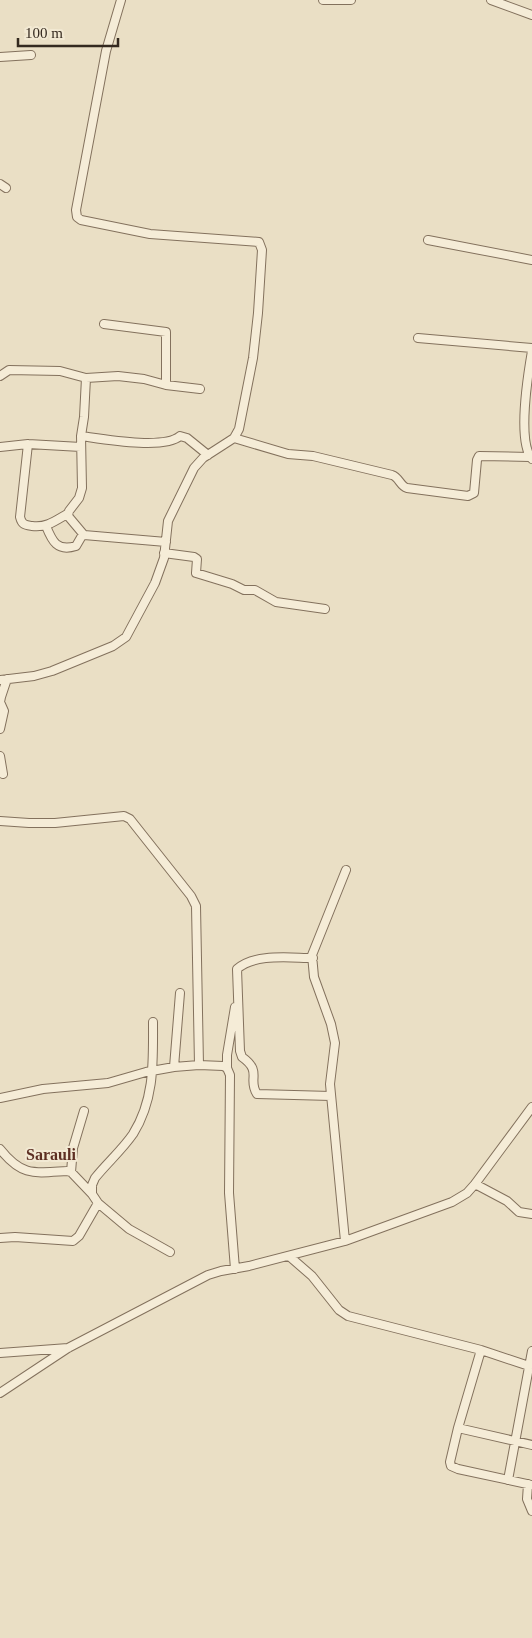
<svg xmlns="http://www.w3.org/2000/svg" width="532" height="1638" viewBox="0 0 532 1638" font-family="Georgia,serif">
<rect width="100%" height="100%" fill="#eadfc5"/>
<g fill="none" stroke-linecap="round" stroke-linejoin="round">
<defs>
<path id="street" d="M 323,0 L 351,0
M 491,0 L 532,15
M 0,57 L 31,55
M 0,184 L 6,188
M 428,240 L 532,260
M 104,324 L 166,332 L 166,385
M 418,338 L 532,348
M 0,376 L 9,370 L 60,371 L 86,378 L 118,376 L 144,379 L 166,385 L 200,389
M 86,378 L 84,417 L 81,436 L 82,488 L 79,498 L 69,511 L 68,516 L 84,535 L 166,542
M 81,436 C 103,439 164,450 180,436 L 187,438 L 208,455
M 234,438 L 288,454 L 313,456 L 392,475 C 399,477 400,486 407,488 L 468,496 L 474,493 L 477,460 L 479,456 L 530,457
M 28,444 L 20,517 C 22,525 25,525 32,526 C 46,528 55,521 67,514
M 0,447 L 28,444 L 81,447
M 532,459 C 517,442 528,374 532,351
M 46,526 C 52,541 57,552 76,546 L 83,534
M 164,553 L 194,557 L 197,559 L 196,573 L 232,584 L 244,590 L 255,590 L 276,602 L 325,609
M 0,680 L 34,676 L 52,671 L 113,646 L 126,637 L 155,583 L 164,558 L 168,521 L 194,468 L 203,458 L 234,438 L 239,429 L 253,358 L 258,313 L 262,250 L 259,242 L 150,234 L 81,220 L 77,217 L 76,210 L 106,51 L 121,0
M 0,729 L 4,711 L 0,702 L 1,697 L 7,679
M 0,756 L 3,774
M 0,821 L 29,823 L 55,823 L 124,816 L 130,819 L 191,896 L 196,906 L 199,1065
M 313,958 C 290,958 255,953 237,969 L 240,1051 L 242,1057 C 263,1072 247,1079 257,1094 L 331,1096
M 153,1022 C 153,1061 155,1099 133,1134 C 122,1150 107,1163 95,1178 L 92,1185 L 92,1194 L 98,1203 L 129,1229 L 170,1252
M 174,1067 L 180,993
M 227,1068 L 227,1055 L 235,1007
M 0,1098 L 43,1089 L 108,1083 L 146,1072 L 174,1067 L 199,1065 L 223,1066 L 227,1068 L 230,1075 L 229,1193 L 235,1269
M 0,1149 C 22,1177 35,1173 67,1171 L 71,1172 L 92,1194
M 71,1172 L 73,1148 L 84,1111
M 475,1184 L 507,1201 L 519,1212 L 532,1214
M 0,1238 L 15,1237 L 73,1241 L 79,1236 L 98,1203
M 345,1241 L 330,1084 L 335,1043 L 331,1024 L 314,977 L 312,955 L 346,870
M 289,1256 L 312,1276 L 339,1310 L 348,1316 L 481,1350 L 529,1366
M 481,1350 L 458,1428 L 450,1462 L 451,1466 L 458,1469 L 532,1485
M 0,1353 L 68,1348
M 0,1393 L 68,1348 L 208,1275 L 221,1271 L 249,1266 L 345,1241 L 452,1202 L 467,1193 L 475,1184 L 532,1107
M 458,1428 L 532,1445
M 508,1480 L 532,1351
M 528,1484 L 527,1499 L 532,1511"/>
</defs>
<use href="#street" stroke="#83715d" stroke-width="10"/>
<use href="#street" stroke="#f5ecd7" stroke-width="8"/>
</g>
<g text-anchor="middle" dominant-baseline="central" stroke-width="4" stroke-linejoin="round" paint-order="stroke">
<g font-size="16" font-weight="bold" fill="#5d2f23" stroke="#f2e9d3">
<text x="51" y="1154">Sarauli</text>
</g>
</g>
<path d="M18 38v8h100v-8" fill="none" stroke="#34291f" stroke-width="2.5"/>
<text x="25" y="38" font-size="15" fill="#34291f" stroke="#f2e9d3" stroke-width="4" paint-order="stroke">100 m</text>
</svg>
